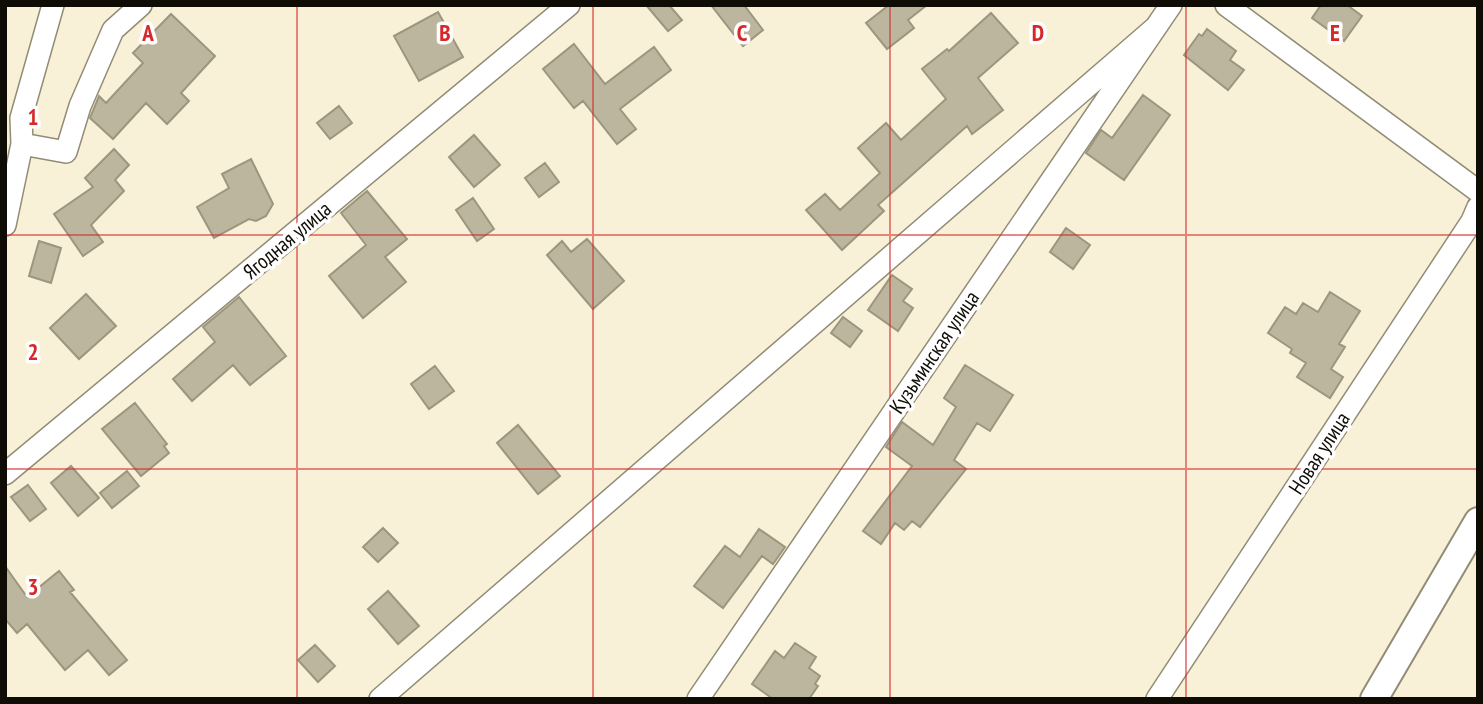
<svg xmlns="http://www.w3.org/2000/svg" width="1483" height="704" viewBox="0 0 1483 704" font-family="'PT Sans Narrow',sans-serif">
<rect width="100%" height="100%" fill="#f8f1d8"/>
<path fill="#bdb69f" stroke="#9c967f" stroke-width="2" d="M 646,5 L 669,5 L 682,20 L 668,31 Z
M 711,5 L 744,5 L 763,30 L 743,46 Z
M 889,5 L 927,5 L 908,20 L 914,28 L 887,49 L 866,23 Z
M 1321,5 L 1347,5 L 1362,16 L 1344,41 L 1312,18 Z
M 438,12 L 463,57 L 419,81 L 394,36 Z
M 991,13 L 1018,43 L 978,78 L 1003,110 L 972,134 L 967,126 L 878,205 L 884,211 L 842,250 L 806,210 L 825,194 L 840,210 L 880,173 L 858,148 L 886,123 L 901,140 L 946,99 L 922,69 L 947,49 L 949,51 Z
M 171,14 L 215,56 L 181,93 L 189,101 L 167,124 L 146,103 L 113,139 L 90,118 L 99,96 L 106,103 L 143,63 L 133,53 Z
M 1207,29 L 1236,51 L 1230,60 L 1244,70 L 1228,90 L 1184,55 L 1199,34 L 1202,36 Z
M 574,44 L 605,84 L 654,47 L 671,70 L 620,109 L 636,129 L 617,144 L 583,101 L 574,108 L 543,69 Z
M 1143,95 L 1170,115 L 1124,180 L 1086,153 L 1101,130 L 1112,138 Z
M 339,106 L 352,123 L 330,139 L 317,123 Z
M 474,135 L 500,165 L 474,187 L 449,157 Z
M 114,149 L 129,165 L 115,180 L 124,191 L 91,225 L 103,242 L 83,256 L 54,214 L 93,187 L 85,178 Z
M 251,159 L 273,204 L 266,216 L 256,221 L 249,219 L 214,238 L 197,207 L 229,188 L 222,174 Z
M 545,163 L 559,182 L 539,197 L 525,178 Z
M 367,191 L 407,239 L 385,257 L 406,282 L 363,318 L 329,276 L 366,245 L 341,213 Z
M 473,198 L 494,229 L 477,241 L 456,210 Z
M 1066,228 L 1090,245 L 1073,269 L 1050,252 Z
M 587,239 L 624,281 L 593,309 L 547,255 L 562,241 L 571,252 Z
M 39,241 L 61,248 L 51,283 L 29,276 Z
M 892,275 L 912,289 L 903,301 L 913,308 L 898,331 L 868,310 Z
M 1330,292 L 1360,311 L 1339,344 L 1345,347 L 1331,369 L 1343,377 L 1330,398 L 1297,377 L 1306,363 L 1290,353 L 1292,349 L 1268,333 L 1285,307 L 1296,314 L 1303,303 L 1318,312 Z
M 86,294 L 116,326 L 79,359 L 50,328 Z
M 239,297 L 286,356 L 250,385 L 233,365 L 192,401 L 173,379 L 215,342 L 203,327 Z
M 843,317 L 862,331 L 850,347 L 831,333 Z
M 965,365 L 1013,395 L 990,431 L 977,423 L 954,460 L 966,469 L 920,527 L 912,521 L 904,530 L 895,523 L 881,544 L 863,531 L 912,466 L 886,447 L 902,422 L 933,445 L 956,407 L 944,398 Z
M 435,366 L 454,391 L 429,409 L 411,384 Z
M 135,403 L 167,444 L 164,446 L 169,453 L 141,476 L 102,429 Z
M 518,425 L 560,476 L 538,494 L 497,443 Z
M 71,466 L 99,498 L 78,516 L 51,483 Z
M 127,471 L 139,486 L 112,508 L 100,493 Z
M 28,485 L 46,509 L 30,521 L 11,497 Z
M 383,528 L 398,543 L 378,562 L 363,547 Z
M 759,529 L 785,547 L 773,564 L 762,556 L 723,608 L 694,586 L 725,546 L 740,557 Z
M 5,566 L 27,597 L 59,571 L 74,590 L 70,592 L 127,660 L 109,675 L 88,650 L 65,670 L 27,624 L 17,633 L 5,619 Z
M 388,591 L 419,626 L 398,644 L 368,609 Z
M 795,643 L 816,657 L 809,668 L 820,676 L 815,684 L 818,686 L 809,699 L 773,699 L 752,684 L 775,651 L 784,658 Z
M 315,645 L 335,666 L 318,682 L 298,660 Z"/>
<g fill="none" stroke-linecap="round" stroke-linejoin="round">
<defs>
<path id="minor" d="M 1226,5 L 1478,191
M 22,144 L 66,152 L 80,106 L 113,30 L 141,5
M 5,225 L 22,144 L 21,118 L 53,5
M 5,474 L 569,5
M 380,699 L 1156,27
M 698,699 L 1171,5
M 1157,699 L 1472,221 L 1478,207"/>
<path id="tertiary" d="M 1374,699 L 1478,521"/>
</defs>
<use href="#minor" stroke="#928c76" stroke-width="24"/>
<use href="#tertiary" stroke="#928c76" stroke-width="30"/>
<use href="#minor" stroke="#fff" stroke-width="21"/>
<use href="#tertiary" stroke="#fff" stroke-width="26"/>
</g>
<path fill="none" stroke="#d62828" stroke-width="2" stroke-opacity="0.55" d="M 297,5 L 297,699M 593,5 L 593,699M 890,5 L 890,699M 1186,5 L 1186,699M 5,235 L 1478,235M 5,469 L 1478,469"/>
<g text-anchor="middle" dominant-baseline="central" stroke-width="7" stroke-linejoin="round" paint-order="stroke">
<g font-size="21" fill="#0e0c05" stroke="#fefefe">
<text transform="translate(287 240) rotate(-40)">Ягодная улица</text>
<text transform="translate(934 352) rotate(-56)">Кузьминская улица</text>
<text transform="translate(1319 453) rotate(-57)">Новая улица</text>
</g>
</g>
<g font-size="23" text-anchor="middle" font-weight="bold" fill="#d62828" stroke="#fefefe" stroke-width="7" stroke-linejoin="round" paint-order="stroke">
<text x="148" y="41">A</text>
<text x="445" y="41">B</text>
<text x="742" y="41">C</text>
<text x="1038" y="41">D</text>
<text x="1335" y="41">E</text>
<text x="33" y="125">1</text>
<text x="33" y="360">2</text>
<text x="33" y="595">3</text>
</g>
<rect width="1483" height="704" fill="none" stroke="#0e0c05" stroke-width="14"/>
</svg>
